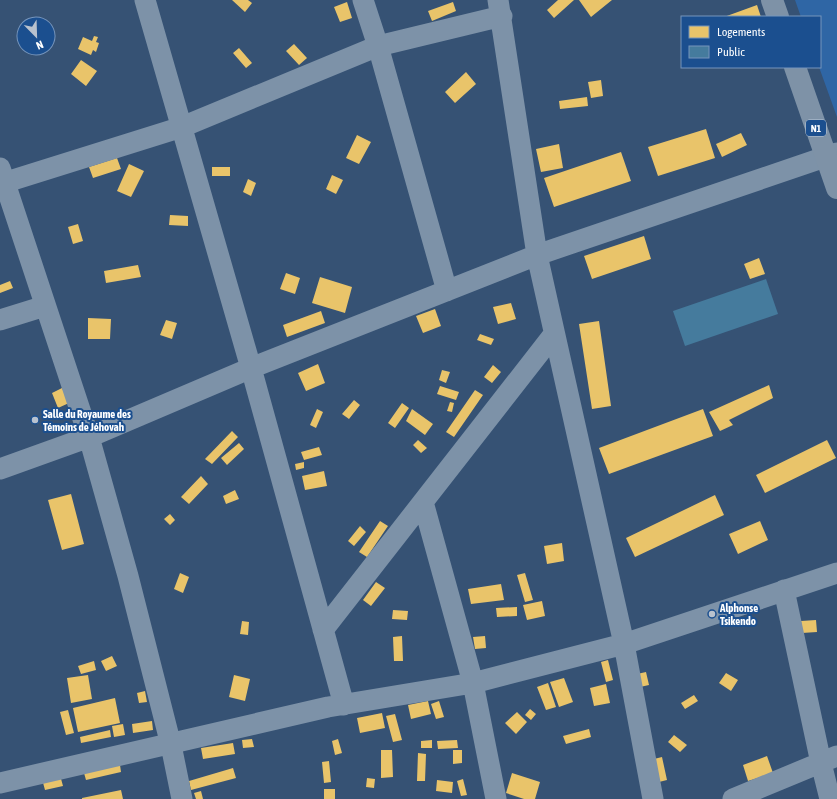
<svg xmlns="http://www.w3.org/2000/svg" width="837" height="799" viewBox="0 0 837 799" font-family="'Asap Condensed',sans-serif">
<rect width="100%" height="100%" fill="#365274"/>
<path fill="#2f66a5" d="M 795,0 L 837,0 L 837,117 L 819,67 L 820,17 L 801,17 Z"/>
<path fill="#e9c46a" d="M 232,0 L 248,0 L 252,3 L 245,12 Z
M 558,0 L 574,0 L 554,18 L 547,10 Z
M 579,0 L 612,0 L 591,17 Z
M 347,2 L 352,18 L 340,22 L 334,7 Z
M 453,2 L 456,11 L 432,21 L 428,11 Z
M 757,5 L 761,17 L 724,17 Z
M 94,36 L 98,37 L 96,42 L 99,43 L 96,52 L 93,50 L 91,55 L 78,49 L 83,37 L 92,41 Z
M 294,44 L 307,58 L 299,65 L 286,51 Z
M 239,48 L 252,63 L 246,68 L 233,53 Z
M 81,60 L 97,71 L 86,86 L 71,74 Z
M 466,72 L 476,84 L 455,103 L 445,92 Z
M 601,80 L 603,96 L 591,98 L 588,82 Z
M 587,97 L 588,106 L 560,109 L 559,101 Z
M 706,129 L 715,158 L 658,176 L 648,147 Z
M 741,133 L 747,145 L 722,157 L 716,144 Z
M 357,135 L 371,142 L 359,164 L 346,158 Z
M 559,144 L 563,168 L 541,172 L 536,149 Z
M 621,152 L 631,181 L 554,207 L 544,178 Z
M 117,158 L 121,169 L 93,178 L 89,167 Z
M 129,164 L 144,171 L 131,197 L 117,191 Z
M 212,167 L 230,167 L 230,176 L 212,176 Z
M 332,175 L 343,180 L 336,194 L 326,189 Z
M 248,179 L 256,183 L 251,196 L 243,192 Z
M 170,215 L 188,216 L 188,226 L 169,225 Z
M 78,224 L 83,241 L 73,244 L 68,227 Z
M 644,236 L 651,259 L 592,279 L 584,256 Z
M 759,258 L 765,274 L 750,279 L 744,264 Z
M 138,265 L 141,277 L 106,283 L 104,271 Z
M 286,273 L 300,278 L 295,294 L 280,289 Z
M 320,277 L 352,287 L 345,313 L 312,303 Z
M 10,281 L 13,288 L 0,293 L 0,285 Z
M 511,303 L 516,319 L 498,324 L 493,307 Z
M 435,309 L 441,326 L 423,333 L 416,316 Z
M 321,311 L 325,323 L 287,337 L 283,325 Z
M 88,318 L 111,319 L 110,339 L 88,339 Z
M 166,320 L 177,323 L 172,339 L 160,335 Z
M 599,321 L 611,406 L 592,409 L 579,324 Z
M 480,334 L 494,339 L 491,345 L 477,340 Z
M 318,364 L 325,383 L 306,391 L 298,373 Z
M 493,365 L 501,372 L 492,383 L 484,377 Z
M 442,370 L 450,372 L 446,383 L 439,380 Z
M 769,385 L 773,398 L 729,420 L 733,425 L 720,431 L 709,412 Z
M 440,386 L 459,392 L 456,400 L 437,394 Z
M 62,388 L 69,403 L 58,408 L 52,393 Z
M 475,390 L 483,395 L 454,437 L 446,432 Z
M 354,400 L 360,405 L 349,419 L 342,414 Z
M 450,402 L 454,403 L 452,412 L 447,411 Z
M 402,403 L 409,408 L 395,428 L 388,423 Z
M 317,409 L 323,412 L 316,428 L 310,425 Z
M 412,409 L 433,424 L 425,435 L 406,421 Z
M 703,409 L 713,436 L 609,474 L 599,448 Z
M 232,431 L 238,437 L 212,464 L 205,459 Z
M 418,440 L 427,448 L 421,453 L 413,445 Z
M 827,440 L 836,458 L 765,493 L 756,475 Z
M 239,443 L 244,449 L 227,465 L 221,458 Z
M 319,447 L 322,455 L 304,460 L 301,452 Z
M 304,462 L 304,468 L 296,470 L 295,464 Z
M 324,471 L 327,486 L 305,490 L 302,476 Z
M 201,476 L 208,484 L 189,504 L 181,497 Z
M 235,490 L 239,499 L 226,504 L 223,496 Z
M 71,494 L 84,544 L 62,550 L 48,500 Z
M 715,495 L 724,515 L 635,557 L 626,538 Z
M 170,514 L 175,520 L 170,525 L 164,519 Z
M 380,521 L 388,526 L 367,557 L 359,552 Z
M 760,521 L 768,540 L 738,554 L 729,534 Z
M 360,526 L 366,532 L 354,546 L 348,541 Z
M 562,543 L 564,561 L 547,564 L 544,546 Z
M 180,573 L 189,577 L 183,593 L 174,589 Z
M 525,573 L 533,600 L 525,602 L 517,575 Z
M 376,582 L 385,588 L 371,606 L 363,600 Z
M 501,584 L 504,600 L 471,604 L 468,589 Z
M 542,601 L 545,616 L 527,620 L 523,605 Z
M 517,607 L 517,616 L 497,617 L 496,608 Z
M 393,610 L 408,611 L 407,620 L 392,619 Z
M 816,620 L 817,632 L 802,633 L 801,621 Z
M 242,621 L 249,622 L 248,635 L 240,634 Z
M 402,636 L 403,661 L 394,661 L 393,637 Z
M 485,636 L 486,648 L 475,649 L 473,637 Z
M 112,656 L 117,666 L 106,671 L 101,661 Z
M 608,660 L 613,680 L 606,682 L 601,662 Z
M 94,661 L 96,670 L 81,674 L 78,666 Z
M 646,672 L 649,685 L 640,687 L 637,674 Z
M 726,673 L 738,680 L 731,691 L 719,683 Z
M 88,675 L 92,699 L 71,703 L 67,678 Z
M 234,675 L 250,679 L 245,701 L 229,697 Z
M 564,678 L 573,702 L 559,707 L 550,682 Z
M 548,683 L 556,707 L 546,710 L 537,687 Z
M 606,684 L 610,703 L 594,706 L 590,688 Z
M 145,691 L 147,702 L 139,703 L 137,693 Z
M 694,695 L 698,701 L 685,709 L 681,703 Z
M 115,698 L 120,723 L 78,732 L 73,708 Z
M 428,701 L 431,714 L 411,719 L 408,705 Z
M 439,701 L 444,717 L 436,719 L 431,704 Z
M 530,709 L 536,714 L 531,720 L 525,715 Z
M 68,710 L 74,733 L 66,735 L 60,712 Z
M 517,712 L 527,722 L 516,734 L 505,723 Z
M 382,713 L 385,728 L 360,733 L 357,718 Z
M 395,714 L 402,740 L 393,742 L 386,716 Z
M 152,721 L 153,730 L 133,733 L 132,724 Z
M 123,724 L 125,735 L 114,737 L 112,726 Z
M 589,729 L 591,737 L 566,744 L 563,736 Z
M 110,730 L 111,737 L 81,743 L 80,737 Z
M 674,735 L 687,745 L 680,752 L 668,742 Z
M 252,739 L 254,747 L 243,748 L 242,740 Z
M 338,739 L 342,753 L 335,755 L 332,741 Z
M 432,740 L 432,748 L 421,748 L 421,741 Z
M 457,740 L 458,748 L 438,749 L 437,741 Z
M 233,743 L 235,754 L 203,759 L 201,748 Z
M 381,750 L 392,750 L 393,777 L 381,778 Z
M 453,750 L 462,750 L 462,763 L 453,764 Z
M 418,753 L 426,754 L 425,781 L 417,781 Z
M 767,756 L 773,773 L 748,781 L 743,765 Z
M 662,757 L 667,780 L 659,782 L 654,759 Z
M 329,761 L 331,782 L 324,783 L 322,762 Z
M 120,765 L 121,772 L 86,780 L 84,773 Z
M 233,768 L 236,778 L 191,790 L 189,781 Z
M 512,773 L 540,782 L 535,799 L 524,799 L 506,793 Z
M 60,775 L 63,786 L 45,790 L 42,779 Z
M 367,778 L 375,779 L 374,788 L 366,787 Z
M 463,779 L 467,795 L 461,796 L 457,781 Z
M 437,780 L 453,782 L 452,793 L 436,791 Z
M 324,789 L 335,789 L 335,799 L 324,799 Z
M 121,790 L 123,799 L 82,799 L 82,798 Z
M 201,791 L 203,799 L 196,799 L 194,793 Z"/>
<path fill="#457b9d" d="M 766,279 L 778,314 L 685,346 L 673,311 Z"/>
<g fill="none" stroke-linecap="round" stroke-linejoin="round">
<path stroke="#7d92a8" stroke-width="21" d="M 145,0 L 251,368 L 344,705
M 363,0 L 378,46 L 447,291
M 498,0 L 537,255 L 624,644 L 653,799
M 0,168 L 89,437 L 128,576 L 171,745 L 182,799
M 0,184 L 182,127 L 378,46 L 502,16
M 0,320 L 45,306
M 0,469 L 89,437 L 251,368 L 537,255 L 837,153
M 423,502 L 473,683 L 496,799
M 784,590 L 821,763 L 830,799
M 323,630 L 554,334
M 0,783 L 328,707 L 473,683 L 624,644 L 837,573
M 733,799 L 837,756"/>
<path stroke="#7e92a7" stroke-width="22" d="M 772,0 L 778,17
M 795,67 L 837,188"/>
</g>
<g fill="#b9c2ce" stroke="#1b4f8f" stroke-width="1.5">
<circle cx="35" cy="420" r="4"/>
<circle cx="712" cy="614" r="4"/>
</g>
<g text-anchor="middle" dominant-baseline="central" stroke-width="4" stroke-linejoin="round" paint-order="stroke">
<rect fill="#1b4f8f" stroke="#bbcadd" stroke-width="1" x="806" y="120" width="20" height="16" rx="3"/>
<g font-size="10" font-weight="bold" fill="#fff">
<text x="816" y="128">N1</text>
</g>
<g font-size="11" font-weight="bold" fill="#fff" stroke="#1b4f8f" text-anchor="start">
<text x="43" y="414">Salle du Royaume des<tspan x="43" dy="13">Témoins de Jéhovah</tspan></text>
<text x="720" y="608">Alphonse<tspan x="720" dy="13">Tsikendo</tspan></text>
</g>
</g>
<rect x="681" y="16" width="140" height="52" fill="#1b4f8f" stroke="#7695bc"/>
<rect x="689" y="26" width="20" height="12" fill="#e9c46a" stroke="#7695bc"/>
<text x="717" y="36" font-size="12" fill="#ffffff">Logements</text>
<rect x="689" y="46" width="20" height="12" fill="#457b9d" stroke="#7695bc"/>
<text x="717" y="56" font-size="12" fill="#ffffff">Public</text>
<g transform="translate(36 36) rotate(157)"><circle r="19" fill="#1b4f8f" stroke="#7695bc"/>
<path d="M0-3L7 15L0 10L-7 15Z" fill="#b9c2ce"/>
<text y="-6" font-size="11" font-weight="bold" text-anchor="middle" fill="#ffffff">N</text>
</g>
</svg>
